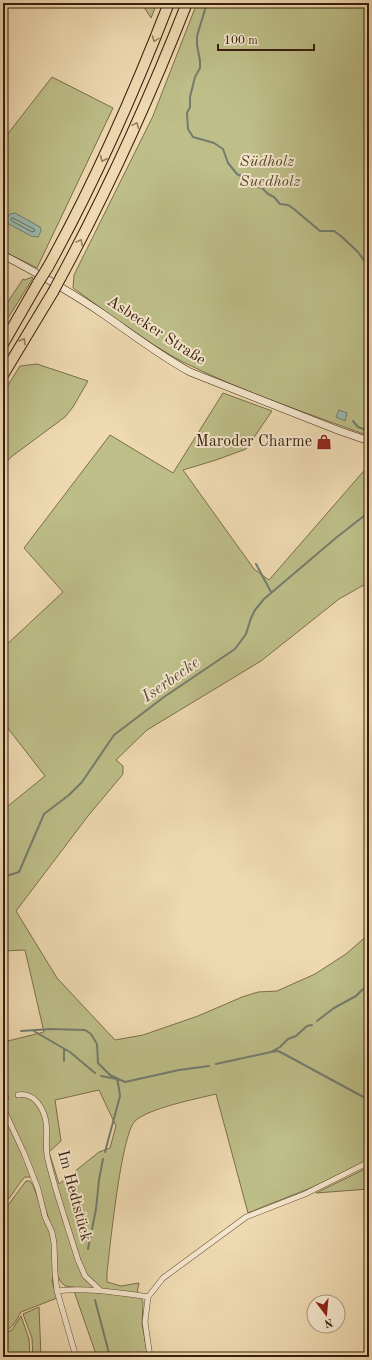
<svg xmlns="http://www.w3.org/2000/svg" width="372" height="1360" viewBox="0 0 372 1360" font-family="'Old Standard TT',serif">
<rect width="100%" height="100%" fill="#eed9b0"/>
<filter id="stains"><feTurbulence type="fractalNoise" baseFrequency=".005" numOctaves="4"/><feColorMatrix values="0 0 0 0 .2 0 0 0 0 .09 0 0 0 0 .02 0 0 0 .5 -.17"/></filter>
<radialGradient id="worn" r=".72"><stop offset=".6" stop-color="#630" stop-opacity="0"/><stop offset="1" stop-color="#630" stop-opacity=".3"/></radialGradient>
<path fill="#bdbe88" stroke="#7c6e4a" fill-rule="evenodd" d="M 146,3 L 157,3 L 151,18 L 144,7 Z
M 197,3 L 369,3 L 369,436 C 307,413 243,392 183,362 C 146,343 107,312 73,288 L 74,275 L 153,116 Z
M 52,77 L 113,108 L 37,268 L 3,251 L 3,140 Z
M 32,277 L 33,278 L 3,326 L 3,309 L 23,279 L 25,280 Z
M 37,364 L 88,381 L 73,407 L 65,417 L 11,457 L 3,466 L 3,393 L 20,366 Z
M 223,393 L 272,411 L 246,449 L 216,460 L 183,470 L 254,569 L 269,580 L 369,465 L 369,582 L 339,599 L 261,661 L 147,730 L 116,760 L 123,766 L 123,774 L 88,816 L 16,911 L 57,978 L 115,1040 L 143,1035 L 198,1016 L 242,997 L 258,992 L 277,991 L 315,974 L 346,954 L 369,934 L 369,1160 L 313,1187 L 265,1206 L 248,1213 L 216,1094 C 196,1099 149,1108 135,1121 C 121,1135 110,1247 107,1273 L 107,1282 L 121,1286 L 139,1283 L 137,1293 L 111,1292 L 65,1286 L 61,1282 L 57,1275 L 56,1241 L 35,1177 L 25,1177 C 17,1185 12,1197 3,1204 L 3,1021 L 8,1041 L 44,1032 L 25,950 L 3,951 L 3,810 L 45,776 L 3,722 L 3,648 L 63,592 L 24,548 L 110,435 L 173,473 ZM 99,1090 L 116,1126 L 110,1148 L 99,1152 L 59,1184 L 49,1152 L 61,1141 L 55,1100 Z
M 369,1167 L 369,1189 L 316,1193 Z
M 26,1181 L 30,1181 L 33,1185 L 52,1238 L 54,1275 L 52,1281 L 57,1298 L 21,1312 C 16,1321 13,1328 3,1332 L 3,1212 Z
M 74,1291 L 102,1293 L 140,1297 L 143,1302 L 142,1324 L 148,1357 L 97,1357 Z
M 39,1307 L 41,1357 L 33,1357 L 32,1338 L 23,1314 Z
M 21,1316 L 29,1339 L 30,1357 L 3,1357 L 3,1334 L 12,1330 Z"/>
<path fill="#99baae" stroke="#737c6e" d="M 15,213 L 40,227 L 41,231 L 38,237 L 31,236 L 7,223 L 7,218 L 10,214 Z
M 339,410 L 347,413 L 345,421 L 336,417 Z"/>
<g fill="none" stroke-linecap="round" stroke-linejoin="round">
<path stroke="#6a6c5e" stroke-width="1" d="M 13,218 L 34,229 L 35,231 L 32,232 L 12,221 L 11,219 Z"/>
<path stroke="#737c6e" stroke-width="2" d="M 207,3 L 197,36 L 197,45 L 200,61 L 200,68 L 195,77 L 190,97 L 190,107 L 187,113 L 188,129 L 193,137 L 214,143 L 223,149 L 228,163 L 237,174 L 245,178 L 251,185 L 262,188 L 268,194 L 274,197 L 280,204 L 288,205 L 294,209 L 320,231 L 334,231 L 341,236 L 358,252 L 369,267
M 353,421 L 358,427 L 369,431
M 256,564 L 271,592
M 3,877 L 19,872 L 44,814 L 69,795 L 82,782 L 114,735 L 164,697 L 235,649 L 246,634 L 251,618 L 255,610 L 264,599 L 337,537 L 369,512
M 317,1021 L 334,1008 L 356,996 L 362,990 L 369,987
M 32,1030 L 70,1052 L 95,1073
M 21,1031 L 51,1029 L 85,1030 L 91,1034 L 97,1044 L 98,1063 L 110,1075 L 125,1082 L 179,1070 L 209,1066
M 64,1049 L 64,1061
M 271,1052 L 278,1051 L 284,1054 L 369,1100
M 216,1064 L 271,1052 L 280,1047 L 288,1039 L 296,1036 L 307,1026 L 312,1025
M 101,1076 L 117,1079 L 119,1088 L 120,1096 L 105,1152
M 88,1249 L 96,1209 L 99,1180 L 103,1159
M 95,1300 L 110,1357"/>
<path stroke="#cab48f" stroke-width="5" stroke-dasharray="5 2.5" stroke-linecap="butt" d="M 6,1098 L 18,1095"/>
<defs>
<path id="minor" d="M 18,1095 C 27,1093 35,1098 40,1106 C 52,1125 43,1142 48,1160 C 56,1194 68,1227 78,1260 L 85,1276 L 100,1290
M 3,1098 L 6,1098
M 3,1108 L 24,1153 L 38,1189 L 45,1217 L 52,1232 L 54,1243 L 55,1273 L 57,1291
M 76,1357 L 57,1291 C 79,1288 99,1290 120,1293 C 129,1294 138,1295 148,1297
M 150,1357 L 145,1322 L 148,1297 L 163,1278 L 246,1217 L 305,1194 L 369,1162"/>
<path id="secondary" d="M 3,255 C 37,273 71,292 103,314 C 132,334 159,355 190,372 L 340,431 L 369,441"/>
<path id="motorway" d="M 48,267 C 95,182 134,93 169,3
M 61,277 C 109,188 150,97 187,3
M 3,344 L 38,283
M 3,375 L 53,292"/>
</defs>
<use href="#minor" stroke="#674d36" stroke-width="6"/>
<use href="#secondary" stroke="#3a1e0d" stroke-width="8"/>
<use href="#motorway" stroke="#3a1e0d" stroke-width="12"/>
<use href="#minor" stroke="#f4e6cc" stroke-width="5"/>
<use href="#secondary" stroke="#f4e6cc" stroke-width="7"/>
<use href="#motorway" stroke="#eed9b0" stroke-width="10"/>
<defs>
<path id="motorway-bridge" d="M 38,283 L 48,267
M 53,292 L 61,277"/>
</defs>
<use href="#motorway-bridge" stroke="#3a1e0d" stroke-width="12" stroke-linecap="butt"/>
<use href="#motorway-bridge" stroke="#eed9b0" stroke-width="10"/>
</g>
<defs><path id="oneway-chevron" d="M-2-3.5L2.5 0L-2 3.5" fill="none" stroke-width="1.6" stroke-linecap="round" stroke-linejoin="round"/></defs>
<g stroke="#947c5e">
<use href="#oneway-chevron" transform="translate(155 39) rotate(111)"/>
<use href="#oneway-chevron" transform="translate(136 125) rotate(-66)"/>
<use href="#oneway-chevron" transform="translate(103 159) rotate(115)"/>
<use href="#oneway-chevron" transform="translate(80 242) rotate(-62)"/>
<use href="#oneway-chevron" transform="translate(23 341) rotate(-59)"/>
</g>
<defs>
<symbol id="shop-bare" viewBox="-9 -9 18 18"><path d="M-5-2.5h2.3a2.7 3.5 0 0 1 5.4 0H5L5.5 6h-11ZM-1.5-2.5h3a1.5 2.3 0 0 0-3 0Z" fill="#8f2418" stroke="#f4e6cc" stroke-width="2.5" paint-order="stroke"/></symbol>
</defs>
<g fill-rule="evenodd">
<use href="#shop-bare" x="313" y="431" width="22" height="22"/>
</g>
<g text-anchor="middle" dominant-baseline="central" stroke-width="4" stroke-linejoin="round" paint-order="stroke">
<g font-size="16" font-style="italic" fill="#5b462c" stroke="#f4e6cc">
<text x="267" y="162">Südholz</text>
<text x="270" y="182">Suedholz</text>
</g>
<g font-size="16" fill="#3a1e0d" stroke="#f4e6cc">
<text transform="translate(156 331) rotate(33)">Asbecker Straße</text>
<text transform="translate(74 1196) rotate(75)">Im Hedtstück</text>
</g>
<g font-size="16" fill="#3a1e0d" stroke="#f4e6cc" text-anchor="end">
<text x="312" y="442">Maroder Charme</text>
</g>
<g font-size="17" font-style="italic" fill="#564d3d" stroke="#f4e6cc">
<text transform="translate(171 680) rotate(-35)">Iserbecke</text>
</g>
</g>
<rect width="372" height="1360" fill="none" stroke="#eed9b0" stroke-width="16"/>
<rect x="4" y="4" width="364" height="1352" fill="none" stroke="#3a1e0d" stroke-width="2"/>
<rect x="8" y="8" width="356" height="1344" fill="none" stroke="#3a1e0d"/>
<g transform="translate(326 1314) rotate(164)"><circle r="19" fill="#f4e6cc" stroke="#aa9680"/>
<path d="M0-3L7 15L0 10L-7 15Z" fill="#8f2418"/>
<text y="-6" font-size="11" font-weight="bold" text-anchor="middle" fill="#3a1e0d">N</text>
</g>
<path d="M218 44v6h96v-6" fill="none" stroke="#3a1e0d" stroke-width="2"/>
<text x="224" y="44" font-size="12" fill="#3a1e0d" stroke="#f4e6cc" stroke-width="3" paint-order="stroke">100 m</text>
<rect width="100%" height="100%" filter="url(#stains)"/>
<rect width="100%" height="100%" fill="url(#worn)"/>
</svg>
